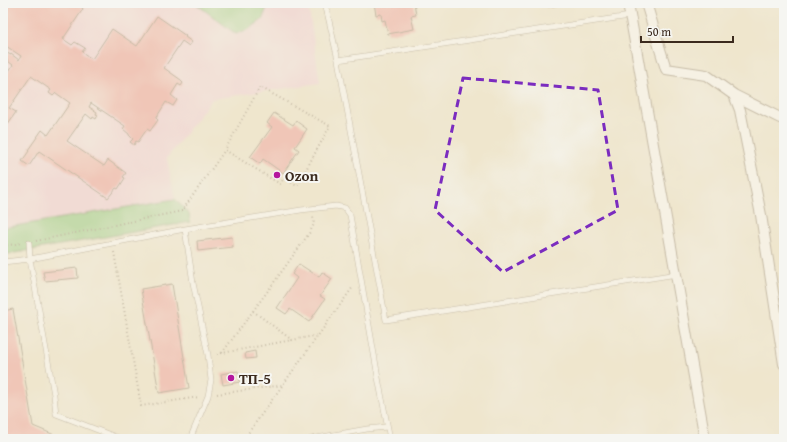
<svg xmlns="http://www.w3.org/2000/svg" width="787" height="442" viewBox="0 0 787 442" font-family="'Gentium Book Plus',serif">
<rect width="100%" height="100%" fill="#f6f6f2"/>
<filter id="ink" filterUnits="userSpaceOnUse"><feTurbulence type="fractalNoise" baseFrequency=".025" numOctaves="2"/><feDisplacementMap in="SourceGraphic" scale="8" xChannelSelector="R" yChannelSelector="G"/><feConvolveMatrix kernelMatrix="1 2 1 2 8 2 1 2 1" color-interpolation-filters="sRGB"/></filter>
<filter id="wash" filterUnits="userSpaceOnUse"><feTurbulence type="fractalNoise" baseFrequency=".012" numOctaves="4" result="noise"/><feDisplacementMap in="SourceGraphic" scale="16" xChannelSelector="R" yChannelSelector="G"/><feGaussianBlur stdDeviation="0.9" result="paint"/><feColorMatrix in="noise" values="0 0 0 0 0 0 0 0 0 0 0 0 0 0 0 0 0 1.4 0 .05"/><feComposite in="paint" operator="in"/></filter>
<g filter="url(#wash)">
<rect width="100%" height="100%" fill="#efe6cd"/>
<path fill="#f4cfdc" d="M 3,3 L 308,3 L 320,83 L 212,99 L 167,158 L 175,199 L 3,228 Z"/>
<path fill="#91cc80" stroke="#667b4f" d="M 195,3 L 268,3 L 268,5 L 262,20 L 249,29 L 236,34 Z
M 175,199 L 189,214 L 190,222 L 3,255 L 3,228 Z"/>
<g id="blocks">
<path fill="#f2a09c" d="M 3,3 L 74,3 L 78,6 L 80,4 L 84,6 L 82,9 L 83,9 L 63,39 L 72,45 L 75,42 L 85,48 L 82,52 L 92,59 L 112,29 L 137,46 L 157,16 L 186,36 L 185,37 L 192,42 L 189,46 L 182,41 L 164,68 L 181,80 L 181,81 L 183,83 L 181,86 L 178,84 L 171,95 L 177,100 L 173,106 L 166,102 L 156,118 L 158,120 L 150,131 L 147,129 L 138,142 L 136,141 L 134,145 L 130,142 L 133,139 L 129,135 L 129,134 L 123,129 L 125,126 L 91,103 L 89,107 L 97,112 L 96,114 L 98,115 L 96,119 L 93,117 L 92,119 L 86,114 L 67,141 L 104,166 L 108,160 L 126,173 L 123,177 L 125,178 L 118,189 L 116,188 L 108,198 L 39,151 L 29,166 L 22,161 L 29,151 L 28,150 L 42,130 L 48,135 L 70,103 L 56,93 L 53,96 L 49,93 L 51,90 L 31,76 L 9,108 L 16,112 L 3,131 L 3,80 L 13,65 L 4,58 L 7,53 L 11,55 L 11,54 L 19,60 L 21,56 L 3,44 Z
M 374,3 L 414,3 L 416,15 L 411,16 L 414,29 L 388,34 L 385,20 L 382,21 L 381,14 L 376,15 Z
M 547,3 L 566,3 L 566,4 L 548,7 Z
M 274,113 L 293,125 L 296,121 L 307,129 L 295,147 L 299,150 L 283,173 L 263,159 L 260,164 L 250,157 L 272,127 L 267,123 Z
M 232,237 L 233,247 L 198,251 L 197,241 Z
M 299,264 L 319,277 L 322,272 L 332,279 L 320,296 L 325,299 L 309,322 L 290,309 L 286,314 L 277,308 L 297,278 L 292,274 Z
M 77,268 L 78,278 L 45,281 L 43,272 Z
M 172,284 L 189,388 L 159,393 L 141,289 Z
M 13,309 L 33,426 L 64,439 L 6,439 L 3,421 L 3,311 Z
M 255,351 L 256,358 L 246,359 L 245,353 Z
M 238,371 L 240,382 L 223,385 L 221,374 Z"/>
</g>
</g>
<g filter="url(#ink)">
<use href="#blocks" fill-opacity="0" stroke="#958876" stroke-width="1"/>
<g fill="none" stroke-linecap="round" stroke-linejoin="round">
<defs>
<path id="lane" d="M 325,3 L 338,60 L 630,16
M 338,60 L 386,320 L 677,274
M 185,229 L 193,283 L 208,355 L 211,380 L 208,396 L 190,439
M 29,243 L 30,259 L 185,229 L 301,210 L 336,206 L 345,208 L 350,215 L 379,383 L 390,439
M 3,262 L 30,259 L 54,395 L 56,414 L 121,439
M 311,439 L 367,429 L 387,427"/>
<path id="street" d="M 628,3 L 705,439
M 646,3 L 666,69 L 706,75 L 734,95 L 740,110 L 761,215 L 784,364
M 734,95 L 780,118 L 784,119"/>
</defs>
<use href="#lane" stroke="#958876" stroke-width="6"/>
<use href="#street" stroke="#958876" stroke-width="12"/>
<path stroke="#958876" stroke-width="2" stroke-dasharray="1 3" stroke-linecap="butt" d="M 36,241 L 182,211 L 225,150 L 280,184 L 284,178 L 297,186 L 330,126 L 260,87 L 225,150
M 3,246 L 22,243
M 114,252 L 141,406 L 199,397
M 253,311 L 292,340
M 222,353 L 267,292 L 310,232 L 314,224 L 313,216
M 217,354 L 319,335
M 217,394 L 283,385
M 244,439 L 353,287"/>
<use href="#lane" stroke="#fff" stroke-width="5"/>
<use href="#street" stroke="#fff" stroke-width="10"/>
</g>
</g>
<path d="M0 0H787V442H0ZM 463,78 L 598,90 L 618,210 L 503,272 L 435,210 Z" fill="#efe6cd" fill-opacity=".55" fill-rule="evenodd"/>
<path fill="none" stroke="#7b2cbf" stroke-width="3" stroke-dasharray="8 5" stroke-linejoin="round" d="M 463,78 L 598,90 L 618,210 L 503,272 L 435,210 Z"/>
<g fill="#b5179e" stroke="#f6f6f2" stroke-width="1.5">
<circle cx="277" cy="175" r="4"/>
<circle cx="231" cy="378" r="4"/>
</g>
<g text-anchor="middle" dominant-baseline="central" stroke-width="4" stroke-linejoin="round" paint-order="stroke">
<g font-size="15" font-weight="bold" fill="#3b2a1e" stroke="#f6f6f2" text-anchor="start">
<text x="285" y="175">Ozon</text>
<text x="239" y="378">ТП-5</text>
</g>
</g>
<rect width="787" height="442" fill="none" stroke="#f6f6f2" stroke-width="16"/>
<path d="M641 36v6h92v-6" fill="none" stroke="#3b2a1e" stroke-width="2"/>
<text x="647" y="36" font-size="12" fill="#3b2a1e" stroke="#f6f6f2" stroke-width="3" paint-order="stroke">50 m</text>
</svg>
